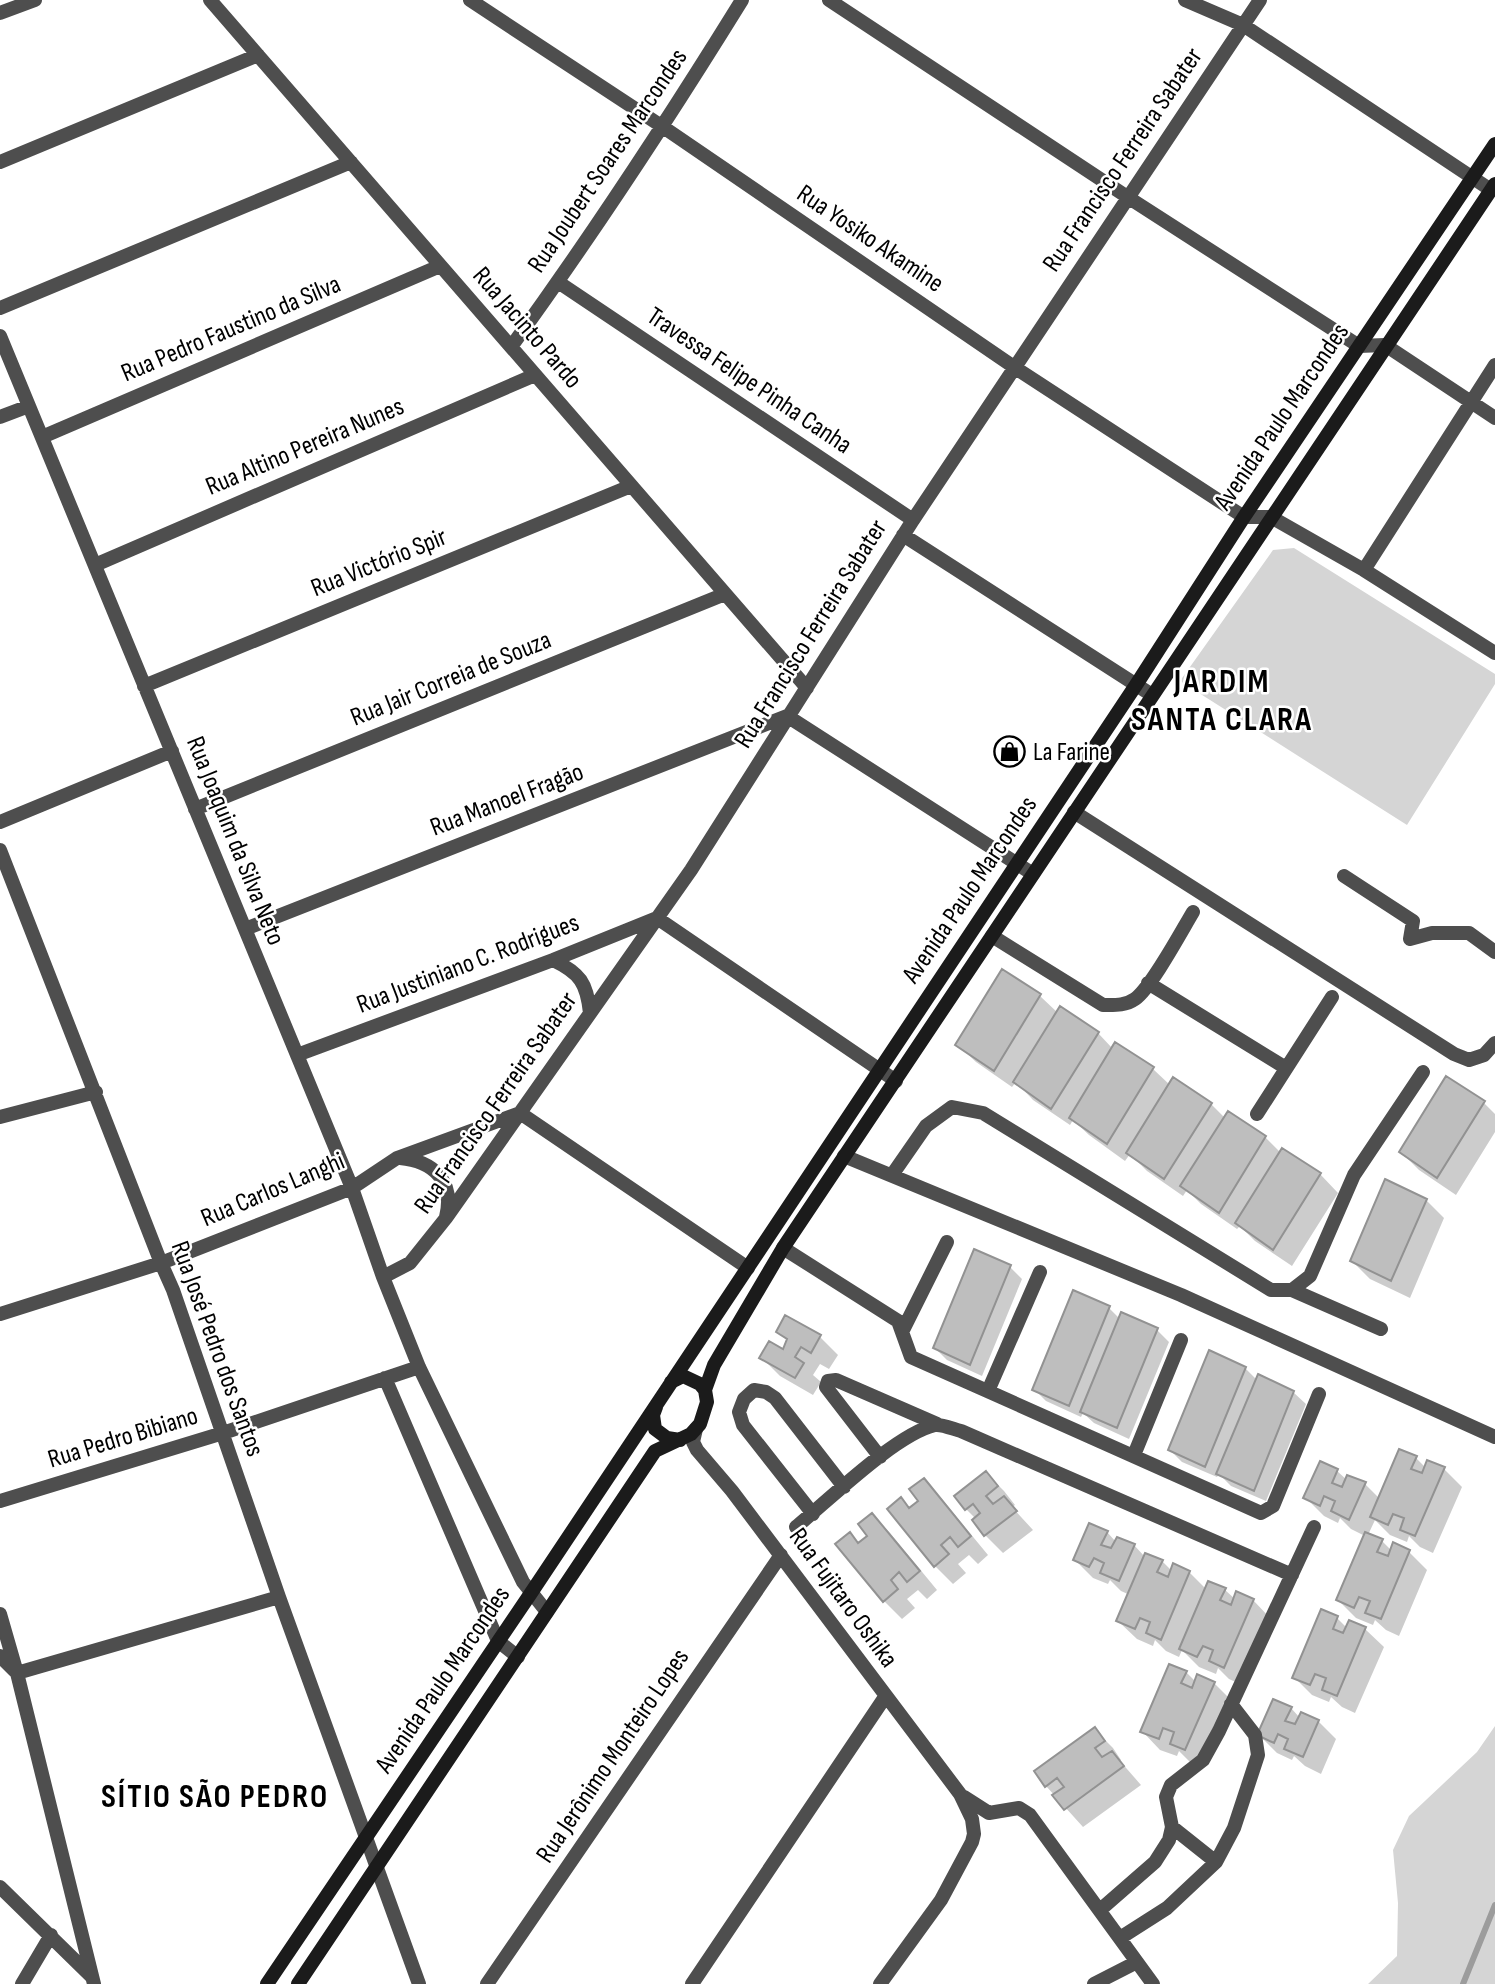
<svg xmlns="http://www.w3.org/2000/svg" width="1495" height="1984" viewBox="0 0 1495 1984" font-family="'Sofia Sans Condensed',sans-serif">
<rect width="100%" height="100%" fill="#fff"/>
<path fill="#d5d5d5" d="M 1294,548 L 1495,674 L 1495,684 L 1407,825 L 1180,681 L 1273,550 Z
M 1495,1726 L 1495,1984 L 1368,1984 L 1397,1956 L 1398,1903 L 1393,1850 L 1409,1816 L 1477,1752 Z"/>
<path fill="#0003" d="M 1003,971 L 1040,996 L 1058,1013 L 1098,1033 L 1113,1049 L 1116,1044 L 1153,1069 L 1170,1085 L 1211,1104 L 1225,1118 L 1228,1113 L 1265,1137 L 1281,1153 L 1320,1174 L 1338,1193 L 1292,1266 L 1255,1241 L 1240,1226 L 1237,1229 L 1201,1204 L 1187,1190 L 1183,1196 L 1147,1171 L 1130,1154 L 1125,1161 L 1089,1135 L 1073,1120 L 1070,1125 L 1033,1100 L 1016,1082 L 1012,1087 L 976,1062 L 957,1044 Z
M 1447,1078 L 1484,1103 L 1495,1114 L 1495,1132 L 1456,1195 L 1419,1170 L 1401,1152 Z
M 1426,1200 L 1444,1218 L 1410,1298 L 1370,1279 L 1352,1261 Z
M 1010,1267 L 1022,1279 L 982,1376 L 947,1360 L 935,1348 Z
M 1109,1308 L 1120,1319 L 1157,1330 L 1169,1342 L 1129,1439 L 1094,1423 L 1083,1413 L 1081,1417 L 1046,1401 L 1034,1389 Z
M 778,1332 L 820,1337 L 838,1355 L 829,1369 L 820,1364 L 813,1375 L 821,1382 L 813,1395 L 780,1376 L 762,1358 L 783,1351 L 788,1341 Z
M 1245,1368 L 1257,1380 L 1293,1392 L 1306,1404 L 1266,1501 L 1231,1486 L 1219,1474 L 1217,1477 L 1182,1462 L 1170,1450 Z
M 1416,1458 L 1426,1468 L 1444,1469 L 1462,1487 L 1433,1553 L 1420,1547 L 1409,1536 L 1407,1542 L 1390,1535 L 1375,1520 L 1368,1535 L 1382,1541 L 1392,1551 L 1409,1552 L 1427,1570 L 1399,1636 L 1386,1630 L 1375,1620 L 1373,1625 L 1356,1618 L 1338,1600 L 1365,1536 L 1351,1529 L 1340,1518 L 1338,1523 L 1324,1516 L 1306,1498 L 1337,1471 L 1347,1480 L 1365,1484 L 1380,1499 Z
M 986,1473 L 1004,1491 L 1015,1505 L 1012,1507 L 1033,1530 L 1003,1553 L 985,1535 L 974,1520 L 976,1519 L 966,1509 Z
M 923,1480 L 941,1498 L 988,1555 L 978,1564 L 969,1555 L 958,1564 L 966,1573 L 953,1584 L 935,1566 L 901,1499 L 910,1509 L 921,1501 Z
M 872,1515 L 890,1533 L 937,1590 L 927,1599 L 918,1590 L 907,1599 L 915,1608 L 902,1619 L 884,1601 L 850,1535 L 860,1544 L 870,1536 Z
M 1107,1532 L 1116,1542 L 1134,1545 L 1145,1557 L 1162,1561 L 1172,1571 L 1174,1566 L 1189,1572 L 1206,1589 L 1225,1590 L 1235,1599 L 1253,1600 L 1271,1619 L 1242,1685 L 1229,1679 L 1218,1668 L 1216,1674 L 1199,1667 L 1182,1650 L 1179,1657 L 1166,1651 L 1155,1640 L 1153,1646 L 1137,1639 L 1118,1621 L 1130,1595 L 1121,1591 L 1110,1580 L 1108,1584 L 1093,1578 L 1075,1560 Z
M 1322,1611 L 1337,1618 L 1347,1628 L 1350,1622 L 1365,1629 L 1384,1647 L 1355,1713 L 1342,1707 L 1331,1697 L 1329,1702 L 1312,1695 L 1294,1677 Z
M 1186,1672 L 1196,1682 L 1214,1683 L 1232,1701 L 1203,1767 L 1190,1762 L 1179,1751 L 1177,1756 L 1160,1750 L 1142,1731 Z
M 1291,1708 L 1300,1718 L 1318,1721 L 1336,1739 L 1321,1774 L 1305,1766 L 1294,1756 L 1292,1760 L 1277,1753 L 1259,1735 Z
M 1095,1730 L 1113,1748 L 1121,1760 L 1120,1761 L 1141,1785 L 1083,1827 L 1046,1786 Z"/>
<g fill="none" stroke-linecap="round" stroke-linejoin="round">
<path stroke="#9c9c9c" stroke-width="6" d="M 1463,1984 L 1495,1905"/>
</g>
<path fill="#bebebe" stroke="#929292" stroke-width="2" d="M 1002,969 L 1041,994 L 994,1071 L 955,1045 Z
M 1060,1006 L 1099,1032 L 1051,1109 L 1013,1082 Z
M 1115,1042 L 1154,1067 L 1107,1144 L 1069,1118 Z
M 1446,1076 L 1485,1101 L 1437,1178 L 1399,1152 Z
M 1173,1077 L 1212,1103 L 1164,1179 L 1126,1153 Z
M 1228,1111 L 1266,1136 L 1219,1213 L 1180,1186 Z
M 1282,1148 L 1321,1173 L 1273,1250 L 1235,1223 Z
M 1385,1179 L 1427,1199 L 1391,1281 L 1350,1261 Z
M 974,1249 L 1011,1265 L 970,1365 L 933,1348 Z
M 1073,1290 L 1110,1306 L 1069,1406 L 1032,1390 Z
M 1121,1312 L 1158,1328 L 1117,1428 L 1080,1412 Z
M 785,1315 L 821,1335 L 811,1353 L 801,1347 L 795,1357 L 804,1363 L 795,1378 L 759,1358 L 769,1341 L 783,1349 L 787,1339 L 776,1332 Z
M 1209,1350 L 1246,1367 L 1205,1467 L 1168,1450 Z
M 1258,1374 L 1294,1391 L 1254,1491 L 1216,1474 Z
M 1399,1449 L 1417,1456 L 1411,1469 L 1422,1473 L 1427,1460 L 1445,1467 L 1415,1536 L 1400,1530 L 1404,1518 L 1393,1514 L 1388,1525 L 1370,1517 Z
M 1320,1461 L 1338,1469 L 1332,1483 L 1342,1487 L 1347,1475 L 1366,1482 L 1349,1520 L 1331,1511 L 1335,1501 L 1324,1496 L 1320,1506 L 1303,1498 Z
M 986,1471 L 998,1486 L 986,1496 L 993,1504 L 1004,1496 L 1017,1511 L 984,1536 L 972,1520 L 980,1513 L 973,1504 L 965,1510 L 954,1496 Z
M 924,1478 L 971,1536 L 958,1547 L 950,1537 L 941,1545 L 949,1554 L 934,1567 L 887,1509 L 901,1497 L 909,1508 L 918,1501 L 909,1489 Z
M 872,1513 L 920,1571 L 907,1582 L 899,1572 L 891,1580 L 898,1589 L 883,1602 L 835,1544 L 850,1532 L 858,1543 L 867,1536 L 858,1524 Z
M 1089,1523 L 1108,1531 L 1101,1545 L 1111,1548 L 1117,1537 L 1135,1544 L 1119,1581 L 1100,1573 L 1104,1563 L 1094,1558 L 1089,1567 L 1073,1560 Z
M 1365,1532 L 1383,1539 L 1377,1552 L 1388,1556 L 1393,1542 L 1410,1550 L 1381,1619 L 1365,1613 L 1370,1601 L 1359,1597 L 1354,1608 L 1336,1600 Z
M 1145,1553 L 1163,1560 L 1157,1572 L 1168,1577 L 1173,1563 L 1190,1571 L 1161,1640 L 1146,1633 L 1150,1622 L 1140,1618 L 1135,1629 L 1116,1621 Z
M 1208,1581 L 1226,1588 L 1220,1600 L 1231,1605 L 1236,1591 L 1254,1599 L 1224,1668 L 1209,1661 L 1213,1650 L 1203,1646 L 1197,1657 L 1179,1649 Z
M 1321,1609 L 1338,1616 L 1333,1629 L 1343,1633 L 1349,1620 L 1366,1627 L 1337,1696 L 1322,1690 L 1326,1678 L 1315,1674 L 1310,1685 L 1292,1678 Z
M 1169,1664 L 1187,1671 L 1181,1683 L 1192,1688 L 1197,1674 L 1215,1682 L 1185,1750 L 1170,1744 L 1174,1732 L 1163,1728 L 1159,1739 L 1140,1732 Z
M 1273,1699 L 1292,1707 L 1285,1721 L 1295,1724 L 1301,1712 L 1319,1720 L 1303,1757 L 1284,1749 L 1288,1739 L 1278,1734 L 1274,1743 L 1257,1735 Z
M 1095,1727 L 1105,1741 L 1095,1748 L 1102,1757 L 1112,1751 L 1124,1766 L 1064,1810 L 1052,1795 L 1064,1787 L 1057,1778 L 1045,1787 L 1034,1771 Z"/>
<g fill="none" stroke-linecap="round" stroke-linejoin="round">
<path stroke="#4e4e4e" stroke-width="14" d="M 210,0 L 807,688
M 470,0 L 663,127 L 1014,367 L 1244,517 L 1271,517 L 1364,570 L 1495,653
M 829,0 L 1129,198 L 1359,346 L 1385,345 L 1495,418
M 1185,0 L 1243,25 L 1491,190
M 0,13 L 35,0
M 0,162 L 258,55
M 558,282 L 913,520
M 0,308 L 351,162
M 0,336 L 352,1188 L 383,1277 L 419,1367 L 523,1582 L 547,1612
M 511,347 C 593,234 669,118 742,0
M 0,417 L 29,406
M 42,437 L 440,266
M 903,535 L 1152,695
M 95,565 L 535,375
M 1364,570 L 1495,365
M 144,686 L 631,486
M 195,809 L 725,594
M 1074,812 L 1454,1054 L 1469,1060 L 1484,1055 L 1495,1043
M 0,822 L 172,751
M 0,850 L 161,1263 L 173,1290 L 279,1597 L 419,1984
M 1344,876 L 1413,921 L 1410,939 L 1432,933 L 1469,933 L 1495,952
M 245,929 L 787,716 L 1033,874
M 992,936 L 1103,1005 C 1114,1005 1125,1006 1135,999 C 1151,988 1181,932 1193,912
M 553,960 C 580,973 587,983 590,1013
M 1148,983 L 1286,1068
M 297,1055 L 553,960 L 657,918 L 896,1081
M 520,1113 L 748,1268
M 1257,1114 L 1332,997
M 0,1117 L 96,1092
M 844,1156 L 1181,1295 L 1495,1437
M 400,1158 C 433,1161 455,1181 446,1217
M 892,1175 L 926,1126 L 952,1107 L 983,1113 L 1271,1290 L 1292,1290 L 1310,1276 L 1354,1175 L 1423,1072
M 783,1248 L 898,1321 L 911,1357 L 1261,1513 L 1273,1506 L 1319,1394
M 383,1277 L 410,1263 L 446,1218 L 691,870 L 913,520 L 1260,0
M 1292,1290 L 1381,1329
M 0,1314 L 161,1263 L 352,1188 L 397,1158 L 520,1113
M 902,1332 L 947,1242
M 385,1378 L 498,1641 L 518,1657
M 988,1391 L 1040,1272
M 696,1429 L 693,1442 L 697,1450 L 732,1491 L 960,1794 L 972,1819 L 974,1834 L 972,1842 L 941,1900 L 880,1984
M 1134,1455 L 1181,1340
M 880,1457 L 826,1387 L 828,1381 L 836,1380 L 937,1424
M 0,1501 L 223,1433 L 419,1367
M 813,1514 L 743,1425 L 739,1412 L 744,1399 L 754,1390 L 766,1392 L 775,1398 L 844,1487
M 796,1527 C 829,1500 896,1434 935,1425 C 942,1424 953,1429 961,1431 L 1292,1575
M 0,1614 L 17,1673 L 94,1984
M 0,1656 L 17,1673 L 279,1597
M 964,1797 L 989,1813 L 1019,1808 L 1030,1815 L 1153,1984
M 1172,1827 L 1216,1862
M 0,1887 L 91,1976
M 1100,1910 L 1155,1862 L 1169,1840 L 1172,1827 L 1166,1797 L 1171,1785 L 1203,1760 L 1219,1731 L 1314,1527
M 1120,1938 L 1167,1908 L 1216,1862 L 1234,1828 L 1258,1755 L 1255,1735 L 1231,1704
M 22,1984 L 51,1935
M 487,1984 L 781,1555
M 692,1984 L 885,1697
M 1094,1984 L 1137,1962"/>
<path stroke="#1b1b1b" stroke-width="14" d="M 671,1382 L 683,1376 L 700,1384 L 705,1390
M 656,1407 L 653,1415 L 655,1429 L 667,1438 L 680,1440
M 267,1984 L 531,1593 L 1136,685 L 1244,517 L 1495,144
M 298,1984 L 655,1451 L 691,1434 L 700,1424 L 707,1402 L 705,1390 L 714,1365 L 783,1248 L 1495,184"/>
</g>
<defs>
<symbol id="shop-ring" viewBox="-11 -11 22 22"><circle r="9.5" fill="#fff" stroke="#000" stroke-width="1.5"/><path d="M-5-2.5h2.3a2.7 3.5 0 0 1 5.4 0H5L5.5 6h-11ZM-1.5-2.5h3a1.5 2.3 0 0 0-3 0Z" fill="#000"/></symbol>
</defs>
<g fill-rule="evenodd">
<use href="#shop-ring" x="992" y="734" width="35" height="35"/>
</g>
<g text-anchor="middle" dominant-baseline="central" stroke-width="5" stroke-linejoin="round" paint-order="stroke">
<g font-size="26" fill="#000" stroke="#fff">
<text transform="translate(1123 160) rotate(-56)">Rua Francisco Ferreira Sabater</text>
<text transform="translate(608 161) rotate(-56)">Rua Joubert Soares Marcondes</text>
<text transform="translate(870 239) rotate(34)">Rua Yosiko Akamine</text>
<text transform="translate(527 328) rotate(49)">Rua Jacinto Pardo</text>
<text transform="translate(231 329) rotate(-23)">Rua Pedro Faustino da Silva</text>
<text transform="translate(749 381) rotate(34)">Travessa Felipe Pinha Canha</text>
<text transform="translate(1282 417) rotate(-56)">Avenida Paulo Marcondes</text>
<text transform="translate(305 447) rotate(-23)">Rua Altino Pereira Nunes</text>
<text transform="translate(379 563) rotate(-22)">Rua Victório Spir</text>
<text transform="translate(811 634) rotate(-58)">Rua Francisco Ferreira Sabater</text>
<text transform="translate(451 679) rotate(-22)">Rua Jair Correia de Souza</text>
<text transform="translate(507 800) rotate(-21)">Rua Manoel Fragão</text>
<text transform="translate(235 841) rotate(68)">Rua Joaquim da Silva Neto</text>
<text transform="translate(970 890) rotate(-56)">Avenida Paulo Marcondes</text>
<text transform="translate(468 964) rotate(-21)">Rua Justiniano C. Rodrigues</text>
<text transform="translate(496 1103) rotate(-55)">Rua Francisco Ferreira Sabater</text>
<text transform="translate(273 1190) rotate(-23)">Rua Carlos Langhi</text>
<text transform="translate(217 1349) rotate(70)">Rua José Pedro dos Santos</text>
<text transform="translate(123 1438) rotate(-17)">Rua Pedro Bibiano</text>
<text transform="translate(843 1598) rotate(54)">Rua Fujitaro Oshika</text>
<text transform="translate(443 1680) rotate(-56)">Avenida Paulo Marcondes</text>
<text transform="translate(613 1756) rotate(-56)">Rua Jerônimo Monteiro Lopes</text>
</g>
<g font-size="26" fill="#000" stroke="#fff" text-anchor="start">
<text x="1033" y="752">La Farine</text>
</g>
<g font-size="33" font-weight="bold" letter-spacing="2" fill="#000" stroke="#fff">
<text x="1222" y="682">JARDIM<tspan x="1222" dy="38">SANTA CLARA</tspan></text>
<text x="215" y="1797">SÍTIO SÃO PEDRO</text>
</g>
</g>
</svg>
